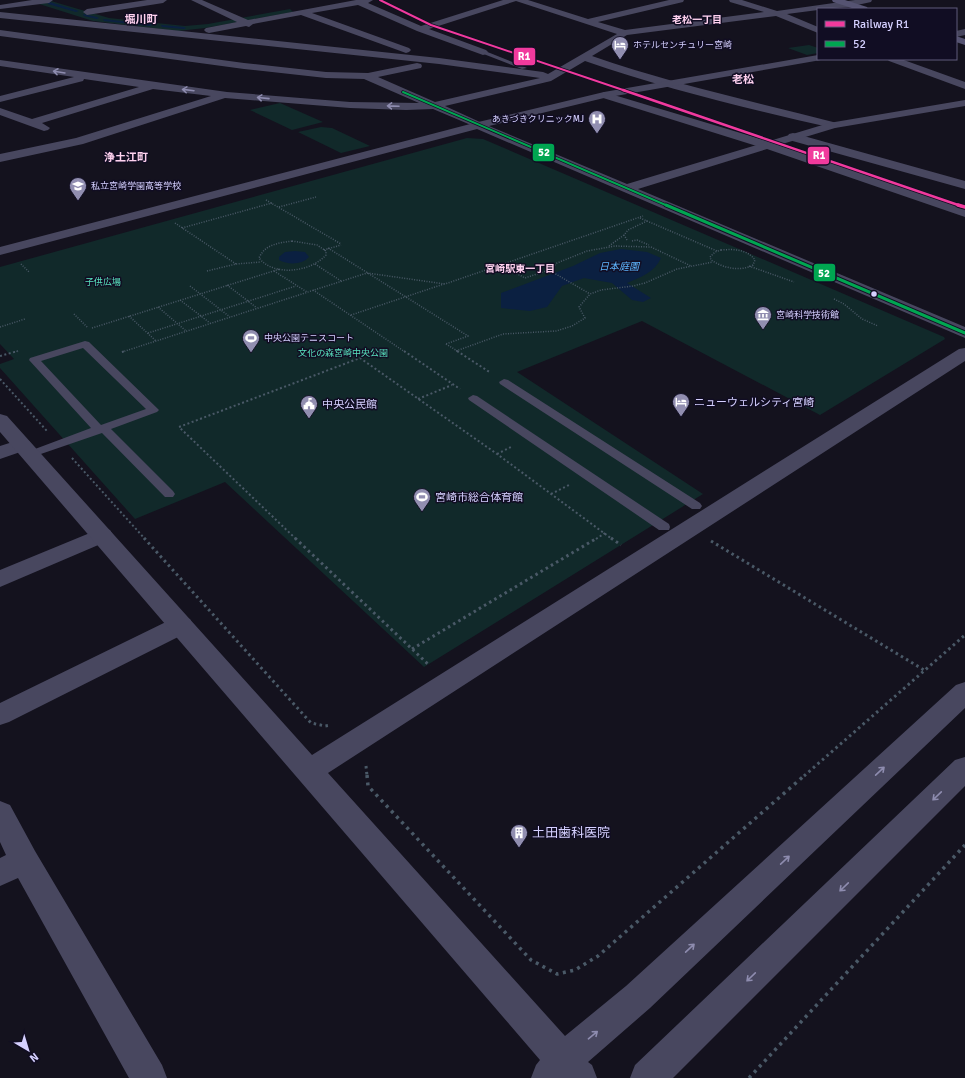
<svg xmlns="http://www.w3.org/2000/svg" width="965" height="1078" viewBox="0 0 965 1078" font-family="Signika,'Noto Sans JP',sans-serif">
<rect width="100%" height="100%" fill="#14121e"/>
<path fill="#11292a" d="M 51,1 L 109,18 L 185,26 L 208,24 L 290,9 L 293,12 L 205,28 L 178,31 L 93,21 L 36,3 Z
M 809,45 L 818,48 L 818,53 L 807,55 L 788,48 Z
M 280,103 L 323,122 L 292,130 L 250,110 Z
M 321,127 L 332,128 L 370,146 L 341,153 L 298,132 Z
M 467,138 L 483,139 L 944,337 L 945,339 L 820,415 L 642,321 L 517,372 L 703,494 L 424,667 L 225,482 L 135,519 L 0,368 L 0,364 L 14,359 L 0,344 L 0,267 Z"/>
<path fill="#0b2041" d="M 621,249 L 647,252 L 661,258 C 655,272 641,277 627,283 L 651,298 L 643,302 L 632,300 L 612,283 L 584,278 L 562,286 L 547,307 L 530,311 L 501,308 L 501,293 L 573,266 L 600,253 Z
M 295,251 L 305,252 L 309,257 C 302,265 288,265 279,260 L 279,257 L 285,252 Z"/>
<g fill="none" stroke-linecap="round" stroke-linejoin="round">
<path fill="#0b2041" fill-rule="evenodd" d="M 48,2 L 50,2 L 79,11 L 76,12 L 48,4 Z
M 83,14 L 97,17 L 99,18 L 97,19 L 84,16 Z
M 103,19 L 150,24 L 152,25 L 150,26 L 104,21 Z
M 161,25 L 184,27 L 186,28 L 184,29 L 162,27 Z"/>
<path stroke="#4a5967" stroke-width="1.5" stroke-dasharray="1 1.5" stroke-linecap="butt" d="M 266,200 L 341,244
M 279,207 L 316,197
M 640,218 L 717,251
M 175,223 L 236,264
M 182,228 L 272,203
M 627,240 L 624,235 L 628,230 L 647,221
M 292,241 L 317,245 L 326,251 L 326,255 C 311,272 274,277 259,258 C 265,244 279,243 292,241 Z
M 632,241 L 637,240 L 649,245
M 609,246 L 624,235
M 328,248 L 468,336 L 446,344
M 324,250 L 341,245
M 721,250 C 734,249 747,249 755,260 L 753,265 C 740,272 723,268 711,260 L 710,257 L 715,252 Z
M 21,264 L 29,272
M 315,264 L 341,281
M 501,265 L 525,278 L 549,270 L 557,263 L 587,251 L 615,246 L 651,247 L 691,266
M 749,266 L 794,282
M 549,270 L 590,294
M 207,271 L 236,264 L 261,262
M 274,271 L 307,292
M 227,285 L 257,308
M 190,286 L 230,317
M 313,290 L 405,352
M 834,299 L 844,304 L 862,319 L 878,326
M 180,300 L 210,323
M 158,307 L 186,331
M 74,314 L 88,328
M 351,315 L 444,284
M 129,316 L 156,341
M 0,327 L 25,319
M 92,328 L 280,269
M 148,333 L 296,286
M 446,344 L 459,352
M 456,351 L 503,334 L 556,331 L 572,326 L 585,318 L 579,307 L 590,294 L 601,290 L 633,286 L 645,283 L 677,269 L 713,262
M 14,352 L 18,351
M 122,352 L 367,273 L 445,284 L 643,216"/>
<path stroke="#4a5967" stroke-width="2" stroke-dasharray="2 2.5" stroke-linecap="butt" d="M 404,351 L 460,389
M 457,351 L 491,373
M 122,352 L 125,351
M 0,356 L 18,351
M 0,379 L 47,431
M 418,399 L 452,385
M 497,454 L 513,446
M 72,458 L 145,539
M 551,494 L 569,485
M 296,539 L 179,427 L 360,358 L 497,454 L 612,539
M 596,539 L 605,533"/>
<path stroke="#4a5967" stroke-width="3" stroke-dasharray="2.5 3.5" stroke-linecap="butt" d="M 144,538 L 311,723 L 325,726 L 331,725
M 295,538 L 430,666
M 611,538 L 621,545
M 711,541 L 924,670
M 412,649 L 597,538
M 366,766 L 367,776
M 804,776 L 965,635"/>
<path stroke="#4a5967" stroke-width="3.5" stroke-dasharray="3 4.5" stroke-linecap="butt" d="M 367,775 L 368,786 L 531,960 L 557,974 L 575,970 L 598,956 L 805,775
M 749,1078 L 965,845"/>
<path fill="#48475f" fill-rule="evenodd" d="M 481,51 L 485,51 L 527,68 L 522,69 L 481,53 Z
M 85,341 L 89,342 L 159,410 L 157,412 L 111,429 L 173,491 L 175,494 L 173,497 L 165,497 L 102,433 L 35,456 L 27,456 L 25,454 L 27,452 L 91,428 L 29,360 L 30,358 ZM 83,348 L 146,409 L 101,425 L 41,361 Z
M 504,379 L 508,380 L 700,503 L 702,506 L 700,509 L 692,509 L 500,384 L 499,382 Z
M 473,395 L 477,396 L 669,524 L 670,527 L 669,530 L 659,530 L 469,400 L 468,398 Z"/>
<path fill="#48475f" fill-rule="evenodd" d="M 32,0 L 53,0 L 49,3 L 0,9 L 0,5 Z
M 147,0 L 167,0 L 163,3 L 87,15 L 83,12 L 87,9 Z
M 191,0 L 202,0 L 248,20 L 356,0 L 373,0 L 368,3 L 421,26 L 503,0 L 528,0 L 588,19 L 669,0 L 684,0 L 683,2 L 598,22 L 625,30 L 764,12 L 730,2 L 729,0 L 742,0 L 777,11 L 855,0 L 872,0 L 871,2 L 848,7 L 818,9 L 818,10 L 787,14 L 818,27 L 818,33 L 776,16 L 627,35 L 592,56 C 673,84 755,102 837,123 L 839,125 L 837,127 L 833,128 C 749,109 666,89 585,61 L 551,81 L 445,106 L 482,123 L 484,125 L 482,127 L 478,128 L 433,109 L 406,110 L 350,108 L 225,98 L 83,144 L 0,162 L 0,154 L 76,138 L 211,96 L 153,89 L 42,123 L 50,128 L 48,130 L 44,131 L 0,115 L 0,108 L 32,119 L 139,87 L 84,79 L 83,81 L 0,102 L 0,96 L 74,77 L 0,66 L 0,60 L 227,92 L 350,102 L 419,103 L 364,79 L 326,78 L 244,69 L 0,36 L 0,30 L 244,63 L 326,72 L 368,73 L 417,63 L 421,64 L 422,66 L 421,68 L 378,77 L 435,102 L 540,78 L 439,64 L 0,18 L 0,12 L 439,58 L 543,72 L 548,74 L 617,34 L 516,1 L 429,29 L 486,50 L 488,52 L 486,54 L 483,55 L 417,31 L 358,5 L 312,13 L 409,48 L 411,50 L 409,52 L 406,53 L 301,15 L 253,24 L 249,27 L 246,26 L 209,33 L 206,32 L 204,30 L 206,28 L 237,22 Z
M 604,92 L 771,142 L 773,145 L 771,148 L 763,148 L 600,97 L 599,95 Z
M 793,133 L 965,181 L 965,189 L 789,140 L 787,137 L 789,134 Z
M 22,439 L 29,441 L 32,445 L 29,449 L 0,459 L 0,446 Z
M 102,528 L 110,530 L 113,535 L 110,540 L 0,587 L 0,570 Z
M 181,617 L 190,619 L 193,625 L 190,631 L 9,722 L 0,725 L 0,703 L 172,619 Z
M 0,801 L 10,805 L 35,851 L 162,1065 L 167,1078 L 129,1078 L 18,878 L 0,886 L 0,858 L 6,855 L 0,842 Z"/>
<path fill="#48475f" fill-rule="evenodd" d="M 965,29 L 965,35 L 956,37 L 956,31 Z
M 818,55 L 818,59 L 822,59 L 821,60 L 604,98 L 489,126 L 627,184 L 829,123 L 965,100 L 965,106 L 835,128 L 779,145 L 965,208 L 965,217 L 767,149 L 638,189 L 965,327 L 965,338 L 477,129 L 0,255 L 0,247 L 474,123 L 604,92 Z
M 887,59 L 901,59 L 965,82 L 965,89 L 889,61 Z
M 965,348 L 965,361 L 328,773 L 565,1036 L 626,986 L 956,685 L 965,682 L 965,708 L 650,1008 L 588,1062 L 592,1065 L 597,1078 L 531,1078 L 536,1065 L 540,1060 L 0,432 L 0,414 L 7,416 L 312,755 L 959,349 Z
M 965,757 L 965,786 L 673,1078 L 630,1078 L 635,1065 L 955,760 Z"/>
<path fill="#555372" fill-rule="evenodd" d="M 832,0 L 845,0 L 867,7 L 868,9 L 855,9 L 833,2 Z
M 956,36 L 965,39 L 965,45 L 956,42 Z"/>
<defs>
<path id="bus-1-far1" d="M 403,92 L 668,206"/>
<path id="bus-1" d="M 666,205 L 965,333"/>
</defs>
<use href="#bus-1-far1" stroke="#110d23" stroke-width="3.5"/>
<use href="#bus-1" stroke="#110d23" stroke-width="5"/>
<use href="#bus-1-far1" stroke="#00a651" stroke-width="2"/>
<use href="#bus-1" stroke="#00a651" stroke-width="3"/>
<defs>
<path id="rail-1-far2" d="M 380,0 L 431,25 L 626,91"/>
<path id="rail-1-far1" d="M 623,90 L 961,206"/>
<path id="rail-1" d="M 958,205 L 965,207"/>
</defs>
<use href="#rail-1-far2" stroke="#110d23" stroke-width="3.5"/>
<use href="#rail-1-far1" stroke="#110d23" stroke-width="4"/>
<use href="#rail-1" stroke="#110d23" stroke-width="5.5"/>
<use href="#rail-1-far2" stroke="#f13a9d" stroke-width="2"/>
<use href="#rail-1-far1" stroke="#f13a9d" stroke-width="2.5"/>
<use href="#rail-1" stroke="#f13a9d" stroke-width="3.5"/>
</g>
<defs><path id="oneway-shaft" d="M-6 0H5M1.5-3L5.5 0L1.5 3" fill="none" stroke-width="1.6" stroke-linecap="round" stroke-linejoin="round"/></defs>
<g stroke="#8e8caf">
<use href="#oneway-shaft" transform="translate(59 72) rotate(-171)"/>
<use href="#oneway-shaft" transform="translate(188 90) rotate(-173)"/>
<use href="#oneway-shaft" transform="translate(263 98) rotate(-174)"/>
<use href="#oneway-shaft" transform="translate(393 106) rotate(-178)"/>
<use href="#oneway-shaft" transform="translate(880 771) rotate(-43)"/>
<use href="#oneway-shaft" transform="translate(937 796) rotate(136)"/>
<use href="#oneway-shaft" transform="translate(785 860) rotate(-43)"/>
<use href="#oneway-shaft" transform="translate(844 887) rotate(136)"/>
<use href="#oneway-shaft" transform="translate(690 948) rotate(-43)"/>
<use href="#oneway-shaft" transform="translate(751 977) rotate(136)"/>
<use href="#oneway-shaft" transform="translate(593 1035) rotate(-40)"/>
</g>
<defs>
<symbol id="hotel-pin" viewBox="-11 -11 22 30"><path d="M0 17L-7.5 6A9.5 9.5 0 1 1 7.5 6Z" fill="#918eb0" stroke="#110d23"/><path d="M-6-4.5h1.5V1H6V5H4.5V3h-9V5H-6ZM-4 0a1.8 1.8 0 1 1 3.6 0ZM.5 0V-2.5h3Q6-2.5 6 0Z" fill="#fff"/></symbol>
<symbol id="hospital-pin" viewBox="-11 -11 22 30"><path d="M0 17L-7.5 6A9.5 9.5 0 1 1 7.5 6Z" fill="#918eb0" stroke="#110d23"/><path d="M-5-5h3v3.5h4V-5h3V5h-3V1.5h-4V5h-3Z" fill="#fff"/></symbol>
<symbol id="school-pin" viewBox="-11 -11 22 30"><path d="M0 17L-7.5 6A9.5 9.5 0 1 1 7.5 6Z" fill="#918eb0" stroke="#110d23"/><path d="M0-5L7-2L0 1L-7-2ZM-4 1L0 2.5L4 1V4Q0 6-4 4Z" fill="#fff"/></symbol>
<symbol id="museum-pin" viewBox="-11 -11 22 30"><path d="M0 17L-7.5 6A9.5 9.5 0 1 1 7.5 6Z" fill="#918eb0" stroke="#110d23"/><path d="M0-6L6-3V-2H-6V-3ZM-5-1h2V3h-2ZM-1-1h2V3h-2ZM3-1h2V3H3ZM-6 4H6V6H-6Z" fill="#fff"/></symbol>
<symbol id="stadium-pin" viewBox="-11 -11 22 30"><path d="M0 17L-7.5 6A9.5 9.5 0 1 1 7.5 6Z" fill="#918eb0" stroke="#110d23"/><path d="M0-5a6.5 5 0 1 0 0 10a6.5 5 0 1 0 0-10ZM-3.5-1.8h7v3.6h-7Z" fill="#fff"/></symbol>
<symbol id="civic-pin" viewBox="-11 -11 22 30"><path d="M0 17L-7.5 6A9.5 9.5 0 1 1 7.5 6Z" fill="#918eb0" stroke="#110d23"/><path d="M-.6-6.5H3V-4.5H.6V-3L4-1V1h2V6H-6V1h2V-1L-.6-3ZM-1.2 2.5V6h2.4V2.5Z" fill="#fff"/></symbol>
<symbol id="building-pin" viewBox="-11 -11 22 30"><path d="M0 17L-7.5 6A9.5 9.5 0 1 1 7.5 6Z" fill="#918eb0" stroke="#110d23"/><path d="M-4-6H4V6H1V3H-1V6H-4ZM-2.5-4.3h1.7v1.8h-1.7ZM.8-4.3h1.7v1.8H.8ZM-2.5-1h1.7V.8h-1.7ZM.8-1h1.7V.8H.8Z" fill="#fff"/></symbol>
</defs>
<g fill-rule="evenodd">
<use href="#hotel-pin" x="610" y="35" width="20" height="27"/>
<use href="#hospital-pin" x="587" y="109" width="20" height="27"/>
<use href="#school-pin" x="68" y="176" width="20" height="27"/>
<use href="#museum-pin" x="753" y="305" width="20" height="27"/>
<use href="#stadium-pin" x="241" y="328" width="20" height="27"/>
<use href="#hotel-pin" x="671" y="392" width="20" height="27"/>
<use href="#civic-pin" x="299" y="394" width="20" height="27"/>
<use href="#stadium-pin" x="412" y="487" width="20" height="27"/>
<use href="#building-pin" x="509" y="823" width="20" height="27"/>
</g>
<circle fill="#d5d0ff" stroke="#110d23" stroke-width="1.5" cx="874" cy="294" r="3.5"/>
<g text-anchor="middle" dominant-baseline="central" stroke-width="3" stroke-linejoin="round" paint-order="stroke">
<g font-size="9" fill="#d5d0ff" stroke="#110d23" text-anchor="start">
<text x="633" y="45">ホテルセンチュリー宮崎</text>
<text x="584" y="119" text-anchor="end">あきづきクリニックMJ</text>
<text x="91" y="186">私立宮崎学園高等学校</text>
<text x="776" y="315">宮崎科学技術館</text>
<text x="264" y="338">中央公園テニスコート</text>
</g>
<g font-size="9" fill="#59e2be" stroke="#110d23">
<text x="103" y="282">子供広場</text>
<text x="343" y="353">文化の森宮崎中央公園</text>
</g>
<g font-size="10" font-weight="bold" fill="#ffd2ef" stroke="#110d23">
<text x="697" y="20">老松一丁目</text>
<text x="520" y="269">宮崎駅東一丁目</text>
</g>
<g font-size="10" font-style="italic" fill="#5eb6ff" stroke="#110d23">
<text x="619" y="267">日本庭園</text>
</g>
<g font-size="11" font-weight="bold" fill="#ffd2ef" stroke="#110d23">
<text x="141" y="19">堀川町</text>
<text x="743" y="79">老松</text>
<text x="126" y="157">浄土江町</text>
</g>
<g font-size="11" fill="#d5d0ff" stroke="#110d23" text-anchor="start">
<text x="694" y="402">ニューウェルシティ宮崎</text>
<text x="322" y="404">中央公民館</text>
<text x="435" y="497">宮崎市総合体育館</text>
</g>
<g font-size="13" fill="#d5d0ff" stroke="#110d23" text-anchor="start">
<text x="532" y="833">土田歯科医院</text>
</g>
</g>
<g stroke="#110d23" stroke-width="1.5">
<rect x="513" y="47" width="23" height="19" rx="4" fill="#f13a9d"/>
<rect x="532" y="143" width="23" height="19" rx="4" fill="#00a651"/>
<rect x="807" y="146" width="23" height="19" rx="4" fill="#f13a9d"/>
<rect x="813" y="263" width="23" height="19" rx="4" fill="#00a651"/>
</g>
<g font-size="11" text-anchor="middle" font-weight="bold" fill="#fff">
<text x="524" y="60">R1</text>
<text x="544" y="156">52</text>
<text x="819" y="159">R1</text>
<text x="824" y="277">52</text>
</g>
<rect x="817" y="8" width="140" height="52" fill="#110d23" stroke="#5f5b7b"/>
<rect x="825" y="21" width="20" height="6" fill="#f13a9d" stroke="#5f5b7b"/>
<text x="853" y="28" font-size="12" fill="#d5d0ff">Railway R1</text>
<rect x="825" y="41" width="20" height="6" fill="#00a651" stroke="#5f5b7b"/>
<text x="853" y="48" font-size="12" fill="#d5d0ff">52</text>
<g transform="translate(28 1050) rotate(142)" stroke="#110d23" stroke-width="3" paint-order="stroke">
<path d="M0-3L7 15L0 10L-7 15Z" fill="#d5d0ff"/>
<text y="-6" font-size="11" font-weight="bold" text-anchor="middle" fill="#d5d0ff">N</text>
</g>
</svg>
